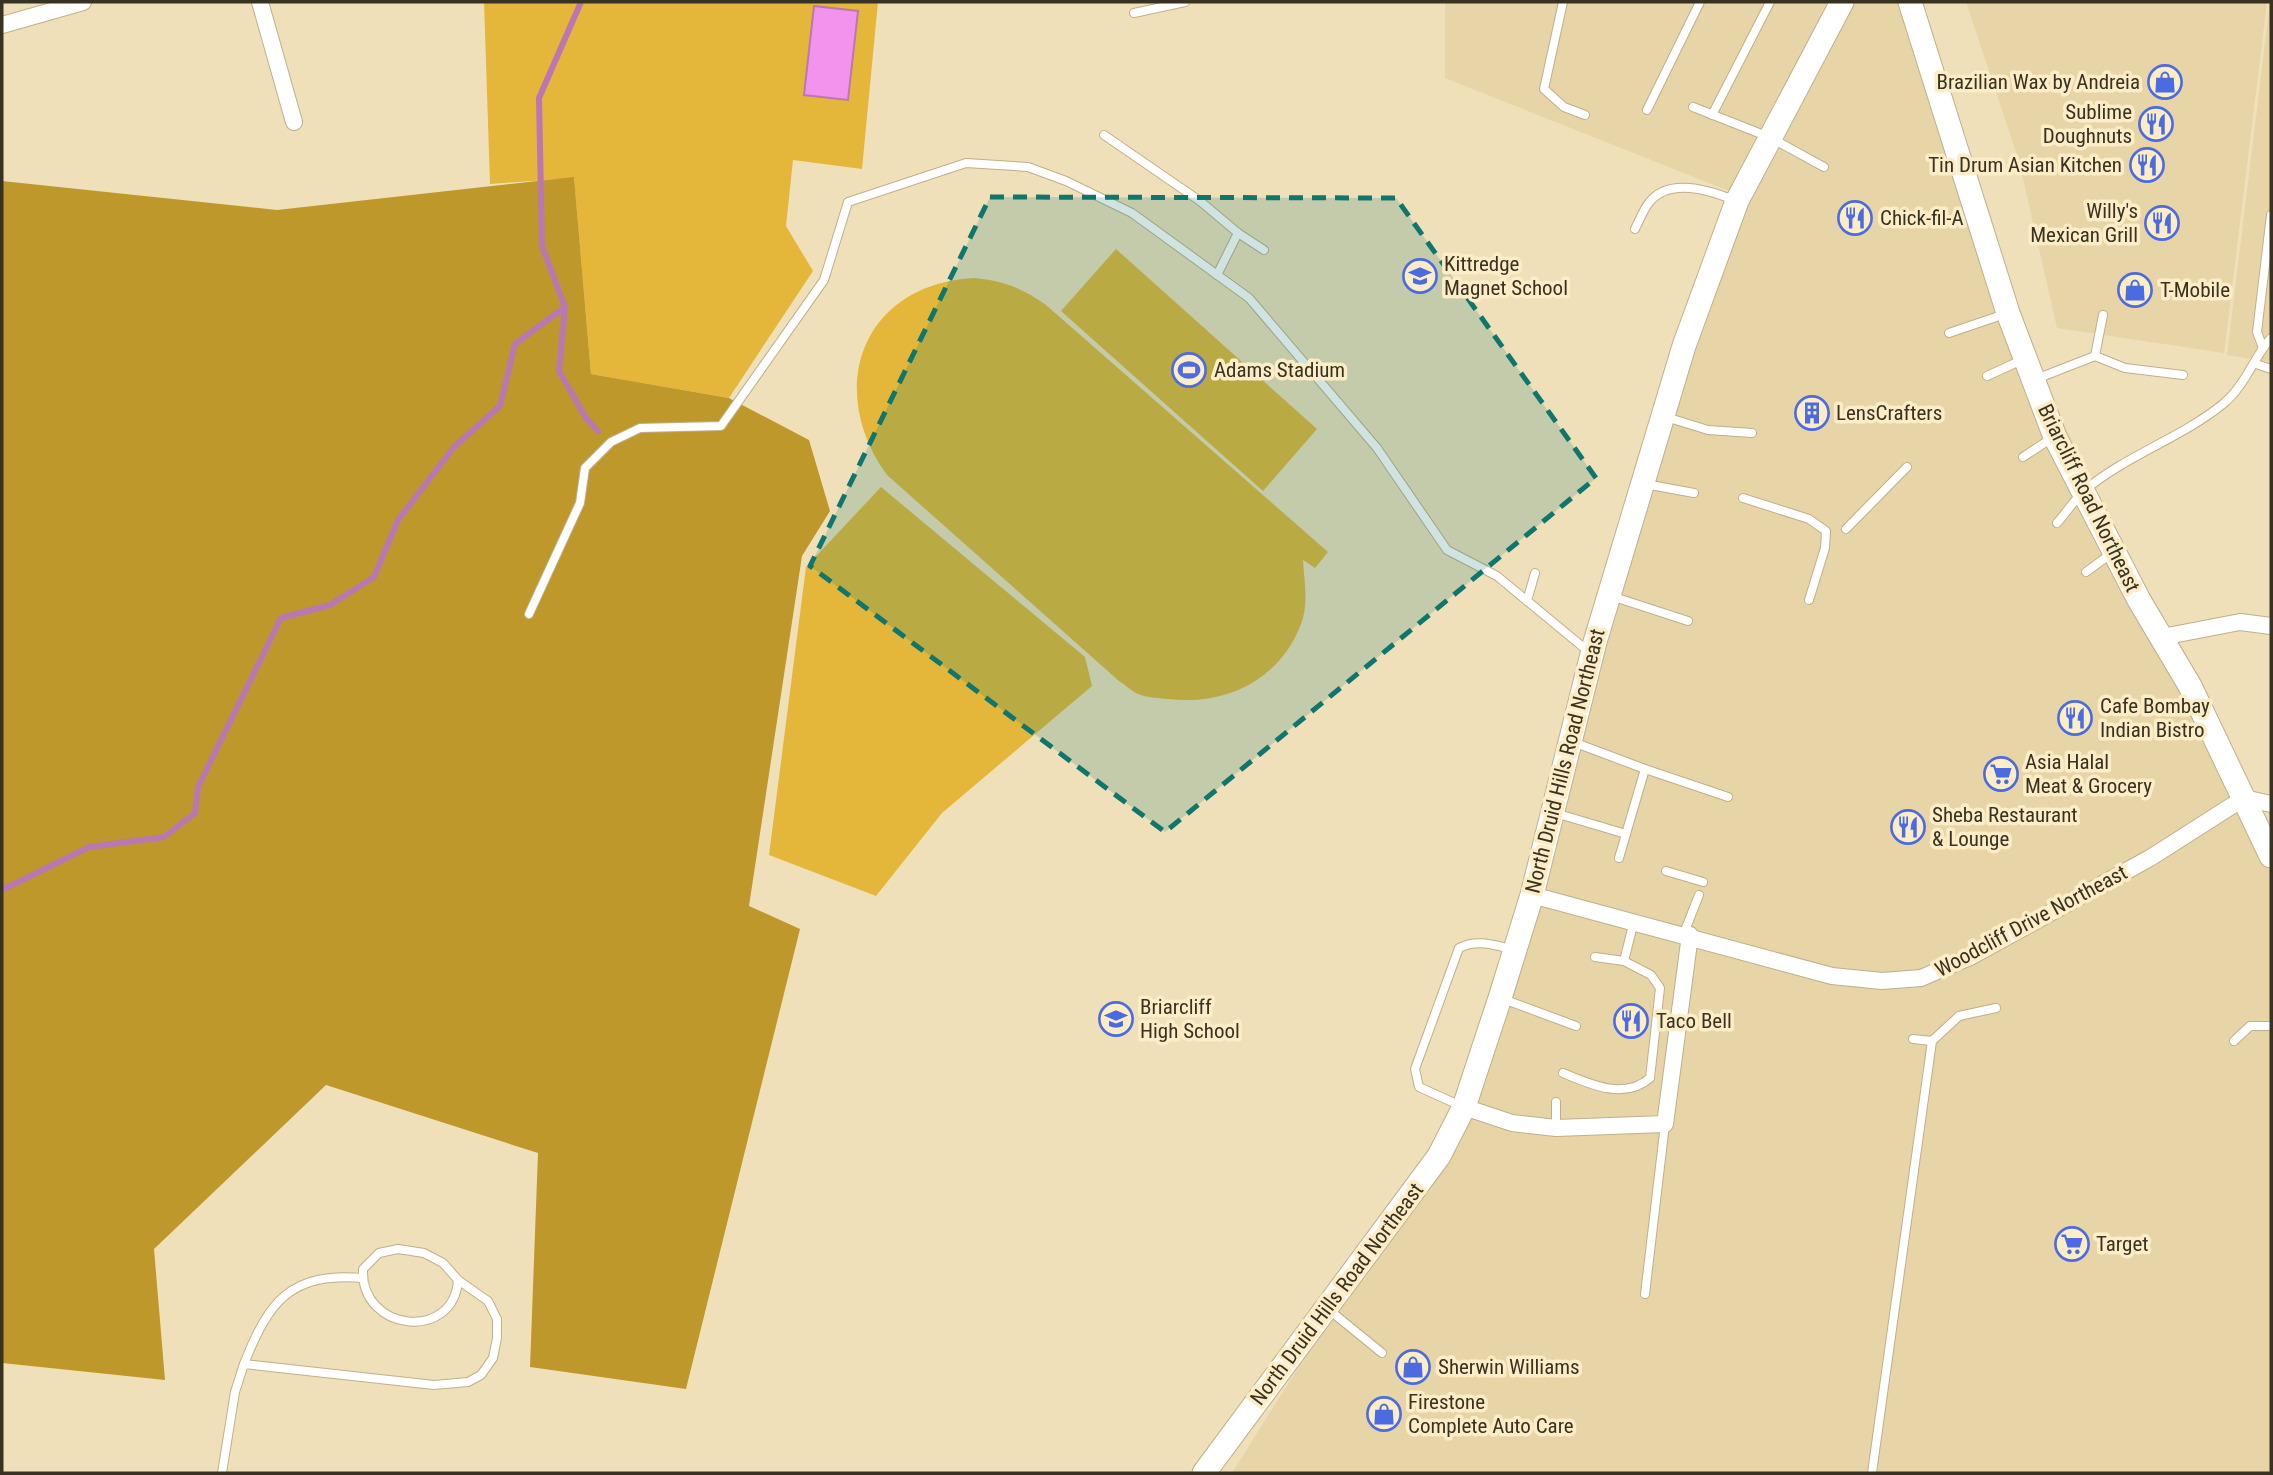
<svg xmlns="http://www.w3.org/2000/svg" width="2273" height="1475" font-family="'Roboto Condensed',sans-serif">
<style>
.built{fill:#e7d5a7}
.green{fill:#e4b73a}
.forest{fill:#be982b}
.water{fill:#f294ee;stroke:#ba77b1;stroke-width:2}
.lines{fill:none;stroke-linecap:round;stroke-linejoin:round}
.stream{stroke:#ba77b1;stroke-width:6}
.lane-casing{stroke:#bfb08b;stroke-width:10}
.street-casing{stroke:#bfb08b;stroke-width:18}
.secondary-casing{stroke:#bfb08b;stroke-width:25}
.lane{stroke:#fff;stroke-width:8}
.street{stroke:#fff;stroke-width:16}
.secondary{stroke:#fff;stroke-width:23}
.marked{fill:#0f766e;fill-opacity:0.2;stroke:#0f766e;stroke-width:5;stroke-dasharray:14 9;stroke-linejoin:round}
.labels{text-anchor:middle;stroke-width:7;stroke-linejoin:round;paint-order:stroke}
.poi-label{font-size:21px;fill:#383223;stroke:#fdedc6;text-anchor:start}
.street-label{font-size:21px;fill:#383223;stroke:#fdedc6}
</style>
<rect width="100%" height="100%" fill="#f0e0b9"/>
<g class="built">
<path d="M1445 2H1908L2015 325 2271 846V1473H1232L1446 1132 1498 993 1642 448 1729 191 1445 78Z"/>
<path d="M1966 2H2267L2224 353 2057 328 2019 161Z"/>
<path d="M2270 2H2271V362L2227 355Z"/>
</g>
<g class="green">
<path d="M484 2H878L862 169 793 160 786 226 813 271 729 398 591 374 574 178 490 184Z"/>
<path d="M1116 249 1317 429 1263 491 1061 311Z"/>
<path d="M974 278C1004 281 1022 288 1046 305L1328 552 1315 568 1303 560C1304 581 1309 603 1301 624 1280 680 1225 706 1168 699 1160 698 1149 698 1141 695 1133 693 1126 685 1119 681L887 475C824 388 863 284 974 278Z"/>
<path d="M881 487 1085 657 1092 686 942 813 876 896 769 855 806 567Z"/>
</g>
<path class="forest" d="M574 177 591 374 729 398 809 440 830 511 802 556 749 906 800 929 686 1389 530 1367 538 1153 326 1085 154 1249 165 1380 2 1363V181L277 210Z"/>
<path class="water" d="M814 6 858 11 848 100 804 95Z"/>
<g class="lines">
<g class="stream">
<path d="M565 307 559 371 586 418 598 431"/>
<path d="M2 890 89 847 164 837 195 813 198 787 281 618 330 605 374 577 398 520 454 447 500 406 515 344 565 307 542 246 539 98 581 2"/>
</g>
<g class="lane-casing">
<g id="lane">
<path d="M1563 2 1544 89 1564 107 1585 115"/>
<path d="M1134 13 1185 2"/>
<path d="M1693 107 1769 137 1824 167"/>
<path d="M1647 110 1700 2"/>
<path d="M1712 115 1770 2"/>
<path d="M1104 135 1200 201 1238 233"/>
<path d="M1635 229C1639 221 1643 211 1648 204 1668 176 1710 190 1736 201"/>
<path d="M1217 275 1238 233 1264 250"/>
<path d="M1949 333 2005 314"/>
<path d="M2263 348 2257 332 2271 215"/>
<path d="M2095 356 2125 368 2183 375"/>
<path d="M2256 364 2271 369"/>
<path d="M1987 376 2022 360"/>
<path d="M2036 379 2095 356 2103 315"/>
<path d="M1666 417 1708 430 1752 433"/>
<path d="M2023 457 2052 438"/>
<path d="M1645 484 1694 493"/>
<path d="M1743 498 1809 519 1826 531 1825 548 1809 600"/>
<path d="M2057 523C2066 513 2075 499 2085 490 2127 455 2181 438 2223 404 2246 385 2253 358 2271 338"/>
<path d="M1846 529 1907 467"/>
<path d="M2086 572 2112 553"/>
<path d="M1611 596 1688 621"/>
<path d="M1527 601 1535 573"/>
<path d="M529 614 580 503 585 468 611 442 640 428 721 426 824 280 848 202 966 163 1028 167 1066 181 1132 213 1249 298 1377 448 1447 550 1497 576 1589 652"/>
<path d="M1645 769 1728 797"/>
<path d="M1555 813 1626 834 1645 769 1573 742"/>
<path d="M1619 858 1626 834"/>
<path d="M1666 871 1703 882"/>
<path d="M1684 933 1699 895"/>
<path d="M1595 957 1624 961 1634 921"/>
<path d="M1503 999 1576 1026"/>
<path d="M1913 1039 1932 1041 1959 1016 1996 1008"/>
<path d="M2234 1041 2250 1026H2271"/>
<path d="M1563 1073C1591 1085 1625 1100 1650 1078L1660 988 1651 975 1624 961"/>
<path d="M1461 1106 1419 1087 1415 1069 1459 948C1477 939 1493 945 1512 949"/>
<path d="M1556 1128V1102"/>
<path d="M1645 1294 1665 1124"/>
<path d="M1328 1309 1382 1353"/>
<path d="M244 1364C269 1301 290 1272 363 1278"/>
<path d="M222 1473 235 1392 244 1364 434 1385 468 1382 481 1375 493 1358 497 1338V1319L488 1301 458 1280 443 1263 424 1253 398 1249 379 1253 363 1269C360 1332 454 1342 458 1280"/>
<path d="M1872 1473 1932 1041"/>
</g>
</g>
<g class="street-casing">
<g id="street">
<path d="M260 2 294 122"/>
<path d="M2 25 83 2"/>
<path d="M2162 637 2240 622 2271 626"/>
<path d="M1532 895 1832 976 1882 981 1921 978 1970 957 2150 858 2244 798 2271 804"/>
<path d="M1464 1107 1512 1123 1556 1128 1665 1124 1690 935"/>
</g>
</g>
<g class="secondary-casing">
<g id="secondary">
<path d="M1910 2 2008 313 2055 437 2139 600 2190 686 2271 856"/>
<path d="M1204 1473 1439 1156 1464 1107 1500 998 1532 895 1595 642 1684 346 1737 201 1842 2"/>
</g>
</g>
<use href="#lane" class="lane"/>
<use href="#street" class="street"/>
<use href="#secondary" class="secondary"/>
</g>
<path class="marked" d="M990 197 1396 198 1596 478 1165 832 810 566Z"/>
<defs>
<g id="shop-ring" transform="scale(1.75)"><circle r="9.5" fill="#fdedc6" stroke="#4b6ce0" stroke-width="1.5"/><path d="M-5-2.5h2.3a2.7 3.5 0 0 1 5.4 0H5L5.5 6h-11ZM-1.5-2.5h3a1.5 2.3 0 0 0-3 0Z" fill="#4b6ce0"/></g>
<g id="restaurant-ring" transform="scale(1.75)"><circle r="9.5" fill="#fdedc6" stroke="#4b6ce0" stroke-width="1.5"/><path d="M-5-6h1v4h1v-4h1v4h1v-4h1v5L-1.5 .5V6h-2V.5L-5-1ZM5-6V6H3V1.5H1.5Q1.5-4 5-6Z" fill="#4b6ce0"/></g>
<g id="school-ring" transform="scale(1.75)"><circle r="9.5" fill="#fdedc6" stroke="#4b6ce0" stroke-width="1.5"/><path d="M0-5L7-2L0 1L-7-2ZM-4 1L0 2.5L4 1V4Q0 6-4 4Z" fill="#4b6ce0"/></g>
<g id="stadium-ring" transform="scale(1.75)"><circle r="9.5" fill="#fdedc6" stroke="#4b6ce0" stroke-width="1.5"/><path d="M0-5a6.5 5 0 1 0 0 10a6.5 5 0 1 0 0-10ZM-3.5-1.8h7v3.6h-7Z" fill="#4b6ce0"/></g>
<g id="building-ring" transform="scale(1.75)"><circle r="9.5" fill="#fdedc6" stroke="#4b6ce0" stroke-width="1.5"/><path d="M-4-6H4V6H1V3H-1V6H-4ZM-2.5-4.3h1.7v1.8h-1.7ZM.8-4.3h1.7v1.8H.8ZM-2.5-1h1.7V.8h-1.7ZM.8-1h1.7V.8H.8Z" fill="#4b6ce0"/></g>
<g id="supermarket-ring" transform="scale(1.75)"><circle r="9.5" fill="#fdedc6" stroke="#4b6ce0" stroke-width="1.5"/><path d="M-6-5.5h2.5l.6 2H6L4.5 2H-2.5L-4.4-4H-6ZM-1.5 3.2a1.3 1.3 0 1 0 .1 0ZM3 3.2a1.3 1.3 0 1 0 .1 0Z" fill="#4b6ce0"/></g>
</defs>
<g fill-rule="evenodd">
<use href="#shop-ring" x="2165" y="82"/>
<use href="#restaurant-ring" x="2156" y="124"/>
<use href="#restaurant-ring" x="2147" y="165"/>
<use href="#restaurant-ring" x="1855" y="218"/>
<use href="#restaurant-ring" x="2162" y="223"/>
<use href="#school-ring" x="1420" y="276"/>
<use href="#shop-ring" x="2135" y="290"/>
<use href="#stadium-ring" x="1189" y="370"/>
<use href="#building-ring" x="1812" y="413"/>
<use href="#restaurant-ring" x="2075" y="718"/>
<use href="#supermarket-ring" x="2001" y="774"/>
<use href="#restaurant-ring" x="1908" y="827"/>
<use href="#school-ring" x="1116" y="1019"/>
<use href="#restaurant-ring" x="1631" y="1021"/>
<use href="#supermarket-ring" x="2072" y="1244"/>
<use href="#shop-ring" x="1413" y="1367"/>
<use href="#shop-ring" x="1384" y="1414"/>
</g>
<g class="labels">
<g class="poi-label">
<text x="2140" y="89" text-anchor="end">Brazilian Wax by Andreia</text>
<text x="2132" y="119" text-anchor="end">Sublime<tspan x="2132" dy="24">Doughnuts</tspan></text>
<text x="2122" y="172" text-anchor="end">Tin Drum Asian Kitchen</text>
<text x="2138" y="218" text-anchor="end">Willy's<tspan x="2138" dy="24">Mexican Grill</tspan></text>
<text x="1880" y="225">Chick-fil-A</text>
<text x="1444" y="271">Kittredge<tspan x="1444" dy="24">Magnet School</tspan></text>
<text x="2160" y="297">T-Mobile</text>
<text x="1214" y="377">Adams Stadium</text>
<text x="1836" y="420">LensCrafters</text>
<text x="2100" y="713">Cafe Bombay<tspan x="2100" dy="24">Indian Bistro</tspan></text>
<text x="2025" y="769">Asia Halal<tspan x="2025" dy="24">Meat &amp; Grocery</tspan></text>
<text x="1932" y="822">Sheba Restaurant<tspan x="1932" dy="24">&amp; Lounge</tspan></text>
<text x="1140" y="1014">Briarcliff<tspan x="1140" dy="24">High School</tspan></text>
<text x="1656" y="1028">Taco Bell</text>
<text x="2096" y="1251">Target</text>
<text x="1438" y="1374">Sherwin Williams</text>
<text x="1408" y="1409">Firestone<tspan x="1408" dy="24">Complete Auto Care</tspan></text>
</g>
<g class="street-label">
<text transform="translate(2089 498) rotate(64)" y="7">Briarcliff Road Northeast</text>
<text transform="translate(1565 761) rotate(-76)" y="7">North Druid Hills Road Northeast</text>
<text transform="translate(2031 921) rotate(-28)" y="7">Woodcliff Drive Northeast</text>
<text transform="translate(1337 1294) rotate(-53)" y="7">North Druid Hills Road Northeast</text>
</g>
</g>
<rect width="2273" height="1475" fill="none" stroke="#383223" stroke-width="7"/>
</svg>
